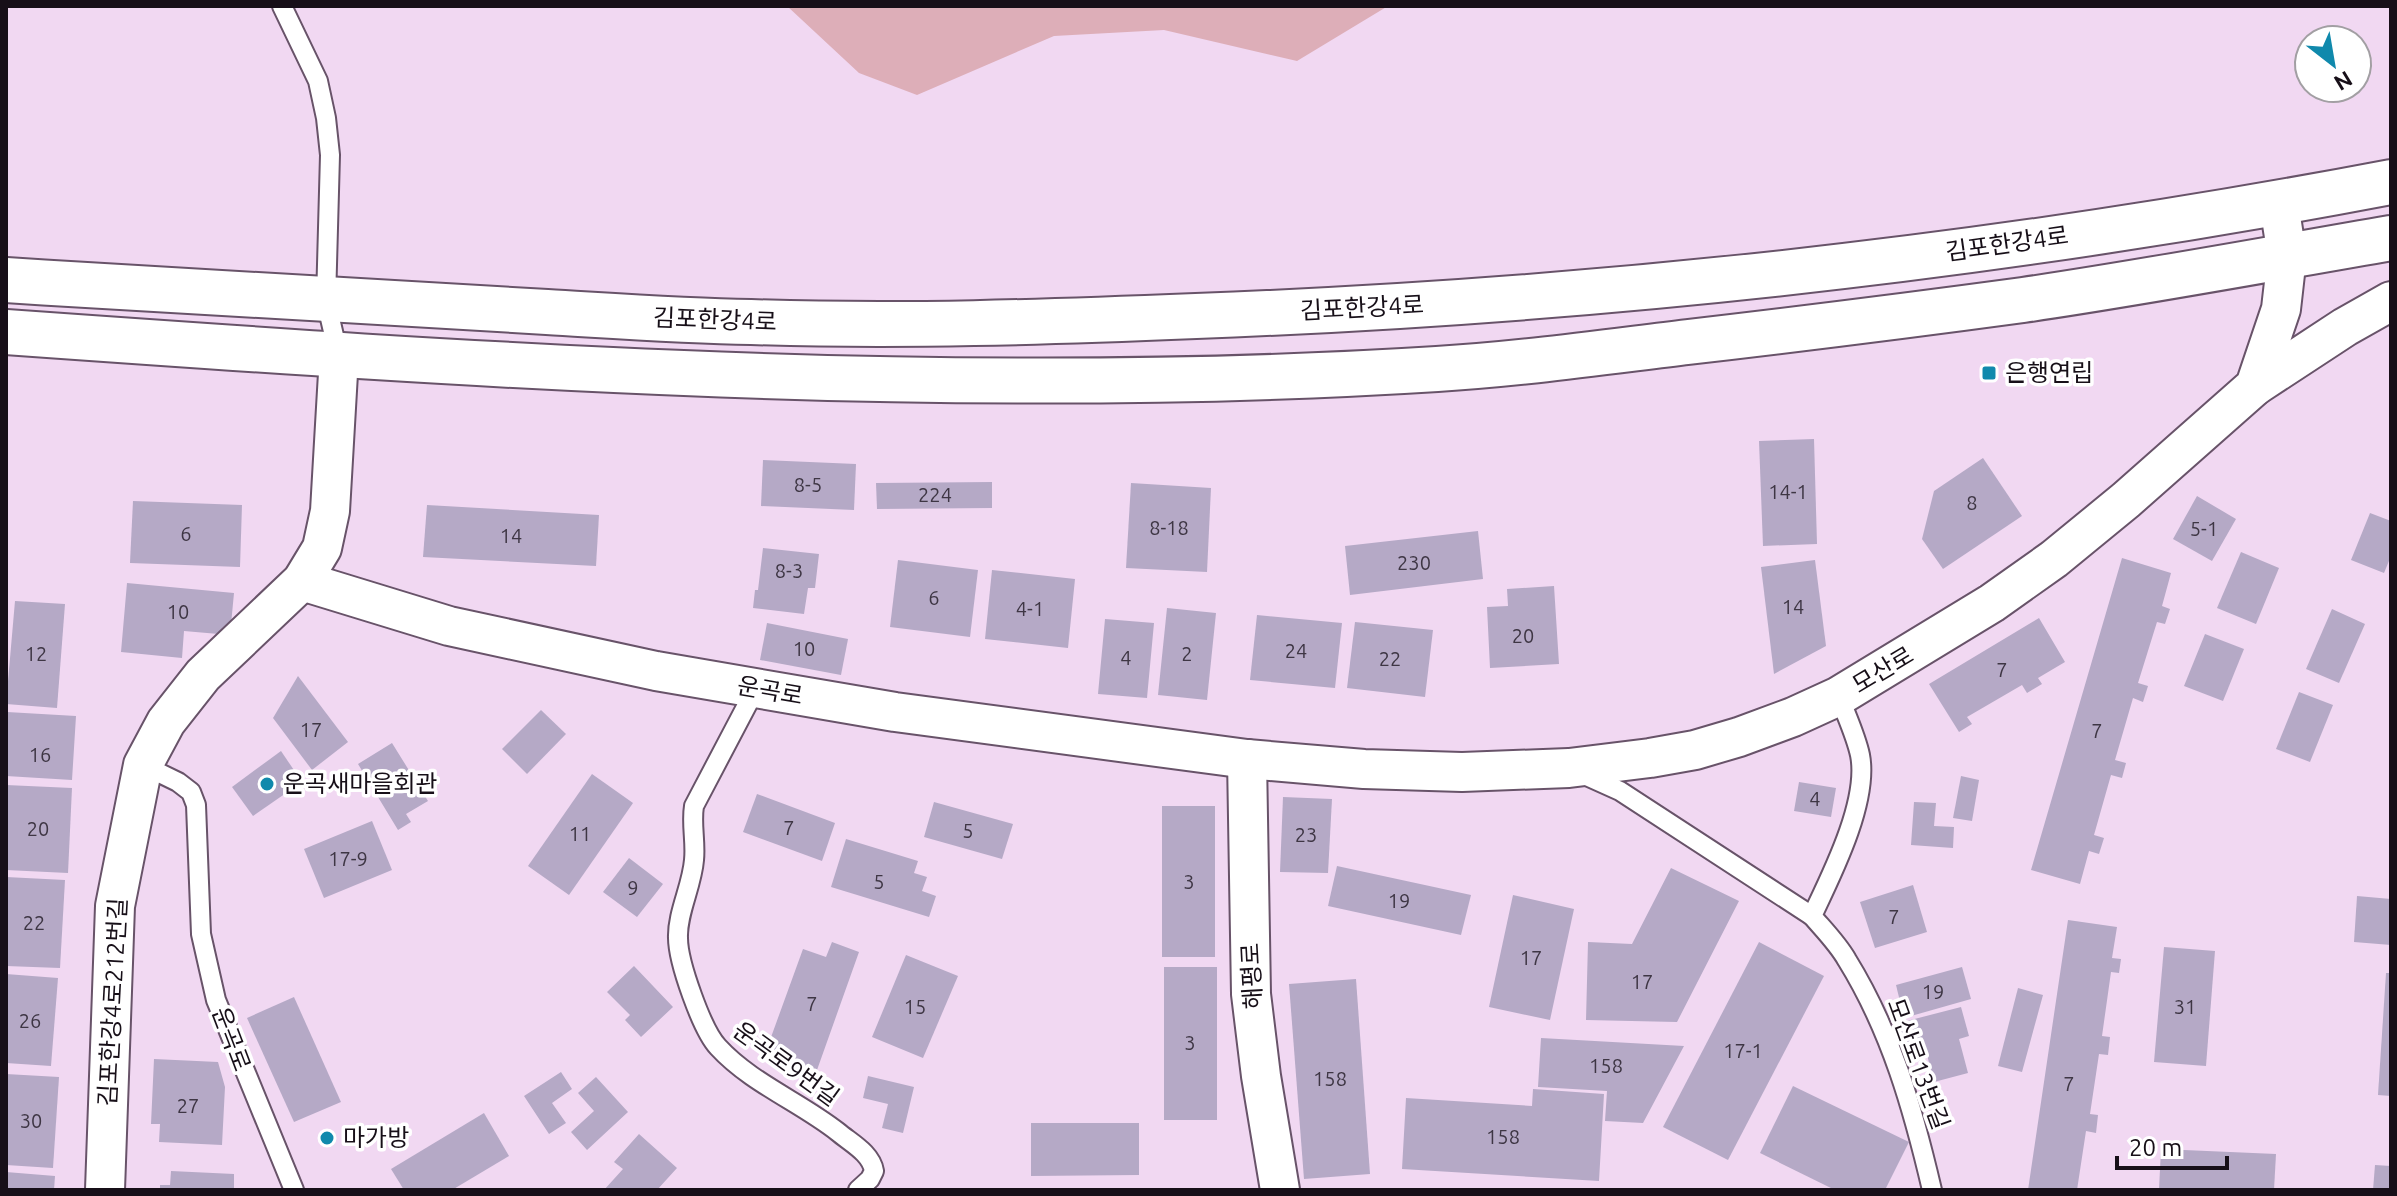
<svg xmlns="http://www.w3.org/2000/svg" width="2397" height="1196" font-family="Ubuntu,'Noto Sans KR',sans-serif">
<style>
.green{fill:#ddaeb8}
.building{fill:#b5a9c6}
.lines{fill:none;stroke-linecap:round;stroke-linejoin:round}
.lane-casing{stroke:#685369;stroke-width:22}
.street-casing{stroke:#685369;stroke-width:42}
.secondary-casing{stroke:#685369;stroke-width:48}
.lane{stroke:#fff;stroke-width:18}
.street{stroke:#fff;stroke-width:38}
.secondary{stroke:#fff;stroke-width:44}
.poi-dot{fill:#1089ac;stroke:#fff;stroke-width:3}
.labels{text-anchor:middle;stroke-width:7;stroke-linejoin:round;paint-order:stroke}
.number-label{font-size:20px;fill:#3e3644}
.street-label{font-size:24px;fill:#170f18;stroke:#fff}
.poi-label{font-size:24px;fill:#170f18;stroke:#fff;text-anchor:start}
</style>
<rect width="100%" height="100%" fill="#f1d8f2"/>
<path class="green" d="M787 6H1388L1297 61 1164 30 1054 36 917 95 859 73Z"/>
<g class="building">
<path d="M1814 439 1817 544 1763 546 1759 441Z"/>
<path d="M1983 458 2022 516 1943 569 1922 539 1934 491Z"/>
<path d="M763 460 856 464 854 510 761 506Z"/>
<path d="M992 482V508L877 509 876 483Z"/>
<path d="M1131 483 1211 488 1207 572 1126 568Z"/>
<path d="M2197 496 2236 519 2212 561 2173 539Z"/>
<path d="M133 501 242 505 240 567 130 563Z"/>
<path d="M427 505 599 515 596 566 423 557Z"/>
<path d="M2370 513 2391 521V556L2384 573 2351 560Z"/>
<path d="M1478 531 1483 579 1350 595 1345 546Z"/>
<path d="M763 548 819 554 815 588H808L804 614 753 608 755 590H758Z"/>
<path d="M2241 552 2279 568 2256 624 2217 608Z"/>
<path d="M2122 558 2171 573 2162 606 2170 609 2165 624 2157 622 2138 683 2148 686 2143 702 2133 698 2115 760 2126 763 2122 778 2111 775 2094 835 2104 838 2099 854 2089 851 2080 884 2031 870Z"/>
<path d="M898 560 978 570 970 637 890 627Z"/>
<path d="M1815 560 1826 646 1774 674 1761 567Z"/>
<path d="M992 570 1075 579 1068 648 985 639Z"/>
<path d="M127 583 234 593 230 635 184 631 182 658 121 652Z"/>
<path d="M1554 586 1559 664 1490 668 1487 607 1508 606 1507 589Z"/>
<path d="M15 601 65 604 57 708 6 704Z"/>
<path d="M1167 608 1216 613 1207 700 1158 695Z"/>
<path d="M2332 609 2365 624 2339 683 2306 669Z"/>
<path d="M1257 615 1342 623 1335 688 1250 680Z"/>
<path d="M2039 618 2065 662 2038 678 2042 684 2027 693 2022 685 1967 717 1972 724 1959 732 1929 684Z"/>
<path d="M1105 619 1154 623 1147 698 1098 694Z"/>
<path d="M1355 622 1433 630 1425 697 1347 688Z"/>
<path d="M767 623 848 639 841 675 760 660Z"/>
<path d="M2205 634 2244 649 2223 701 2184 686Z"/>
<path d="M298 676 348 742 312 770 273 718Z"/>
<path d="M2299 692 2333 705 2310 762 2276 749Z"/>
<path d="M541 710 566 734 527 774 502 749Z"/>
<path d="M7 712 76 716 72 780 6 776Z"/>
<path d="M392 743 428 801 406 814 411 822 398 830 358 764Z"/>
<path d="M281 751 302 782 253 816 232 787Z"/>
<path d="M592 774 633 803 569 895 528 866Z"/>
<path d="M1961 776 1979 780 1972 821 1953 818Z"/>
<path d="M1799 782 1836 788 1831 817 1794 811Z"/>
<path d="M6 785 72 788 68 873 6 870Z"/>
<path d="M757 794 835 823 822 861 743 832Z"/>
<path d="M1283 797 1332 799 1328 873 1280 872Z"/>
<path d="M934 802 1013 824 1002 859 924 837Z"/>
<path d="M1914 802 1936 803 1934 826 1954 827 1953 848 1911 845Z"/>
<rect x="1162" y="806" width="53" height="151"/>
<path d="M372 821 392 870 324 898 304 849Z"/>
<path d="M846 839 918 861 914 873 927 877 922 891 936 896 929 917 831 887Z"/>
<path d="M629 858 663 884 637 917 603 892Z"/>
<path d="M1337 866 1471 895 1461 935 1328 906Z"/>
<path d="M1671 868 1739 901 1677 1022 1586 1020 1588 942 1632 944Z"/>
<path d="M6 877 65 880 60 968 6 966Z"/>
<path d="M1913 885 1927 932 1875 948 1860 902Z"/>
<path d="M1513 895 1574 909 1550 1020 1489 1007Z"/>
<path d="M2357 896 2391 899V945L2354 942Z"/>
<path d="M2068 920 2117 927 2112 958 2121 959 2119 973 2111 972 2102 1036 2110 1037 2108 1055 2099 1054 2090 1114 2098 1115 2096 1133 2086 1131 2077 1190H2028Z"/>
<path d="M832 942 859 952 817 1070 766 1051 803 949 826 957Z"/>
<path d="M1759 942 1824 976 1728 1160 1663 1127Z"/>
<path d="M2164 947 2215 951 2206 1066 2154 1062Z"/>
<path d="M906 955 958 976 923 1058 872 1037Z"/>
<path d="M634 966 673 1007 641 1037 625 1020 630 1015 607 992Z"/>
<rect x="1164" y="967" width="53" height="153"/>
<path d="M1962 967 1971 999 1904 1018 1896 985Z"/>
<path d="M2386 973H2391V1096L2378 1095Z"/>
<path d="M6 974 58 978 51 1066 6 1063Z"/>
<path d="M1356 979 1370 1174 1304 1179 1289 984Z"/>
<path d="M2018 988 2043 995 2022 1072 1998 1066Z"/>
<path d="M294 997 341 1102 294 1122 247 1018Z"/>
<path d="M1961 1007 1969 1036 1959 1039 1968 1073 1934 1082 1925 1047 1907 1052 1899 1023Z"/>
<path d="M1541 1038 1684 1046 1643 1123 1605 1121 1607 1091 1538 1087Z"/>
<path d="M154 1059 218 1062 225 1087 222 1145 159 1142 160 1124H151Z"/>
<path d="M561 1072 572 1089 552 1103 566 1123 549 1134 524 1096Z"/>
<path d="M6 1074 59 1077 53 1168 6 1165Z"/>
<path d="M868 1076 914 1087 903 1133 882 1128 888 1104 863 1098Z"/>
<path d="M596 1077 628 1112 587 1150 571 1132 594 1111 578 1093Z"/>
<path d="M1793 1086 1909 1142 1885 1190H1835L1760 1153Z"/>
<path d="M1533 1089 1604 1094 1599 1181 1402 1169 1406 1098 1532 1106Z"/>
<path d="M484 1113 509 1156 452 1190H404L391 1169Z"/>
<path d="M1031 1123H1139V1175L1031 1176Z"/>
<path d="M639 1134 677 1168 657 1190H604L623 1169 614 1162Z"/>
<path d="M2161 1149 2276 1154 2274 1190H2159Z"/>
<path d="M2375 1165 2391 1166V1190H2373Z"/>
<path d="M171 1171 234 1174V1190H160V1185H170Z"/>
<path d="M6 1172 55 1176 54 1190H6Z"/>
</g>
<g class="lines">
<g class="lane-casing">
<g id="lane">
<path d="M282 6 318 81 326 118 330 155 326 301 338 353"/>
<path d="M756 688 694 806C691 824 696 842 694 860 692 886 677 913 678 938 678 962 702 1030 718 1047 751 1083 800 1102 838 1132 851 1143 871 1153 874 1171L870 1179 858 1190"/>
<path d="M1839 696C1846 715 1856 736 1860 755 1869 801 1832 874 1812 916 1824 930 1838 944 1847 960 1891 1031 1913 1109 1932 1190"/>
<path d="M143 765 178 782 191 792 196 805 201 934 216 1000 294 1190"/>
<path d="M1580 773 1620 791 1812 916"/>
</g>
</g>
<g class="street-casing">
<g id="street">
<path d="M2255 386 2345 327 2391 301"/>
<path d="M302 581 449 626 656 671 895 712 1247 759 1364 769 1462 772 1569 768 1650 758 1695 750 1739 737 1793 717 1839 696 1992 603 2054 559 2126 500 2255 386 2281 309 2287 256 2279 204"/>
<path d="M1247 759 1251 994 1261 1076 1280 1190"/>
<path d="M105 1190 115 906 143 765 166 722 203 675 302 581 322 548 330 511 339 356"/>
</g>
</g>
<g class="secondary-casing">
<g id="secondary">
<path d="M6 280C186 292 366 303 547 312 615 316 683 321 751 322 899 327 1048 322 1196 316 1597 301 1997 257 2391 182"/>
<path d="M6 332C482 366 960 399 1437 369 1521 364 1605 352 1688 342 1800 329 1912 315 2023 300 2146 282 2269 259 2391 238"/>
</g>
</g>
<use href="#lane" class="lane"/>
<use href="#street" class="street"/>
<use href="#secondary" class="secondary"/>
</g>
<g class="poi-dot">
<rect x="1981" y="365" width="16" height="16" rx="4"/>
<circle cx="267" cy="784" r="8"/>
<circle cx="327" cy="1138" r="8"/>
</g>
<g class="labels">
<g class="number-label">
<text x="808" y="492">8-5</text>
<text x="1788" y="499">14-1</text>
<text x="935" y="502">224</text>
<text x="1972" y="510">8</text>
<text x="1169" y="535">8-18</text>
<text x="2204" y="536">5-1</text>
<text x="186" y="541">6</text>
<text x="511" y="543">14</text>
<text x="1414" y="570">230</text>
<text x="789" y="578">8-3</text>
<text x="934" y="605">6</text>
<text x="1793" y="614">14</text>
<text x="1030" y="616">4-1</text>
<text x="178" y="619">10</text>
<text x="1523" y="643">20</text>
<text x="804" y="656">10</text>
<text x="1296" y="658">24</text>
<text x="36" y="661">12</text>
<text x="1187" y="661">2</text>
<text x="1126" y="665">4</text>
<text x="1390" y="666">22</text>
<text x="2002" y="677">7</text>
<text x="311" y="737">17</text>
<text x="2097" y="738">7</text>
<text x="40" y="762">16</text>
<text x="1815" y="806">4</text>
<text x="789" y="835">7</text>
<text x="38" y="836">20</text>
<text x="968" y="838">5</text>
<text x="580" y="841">11</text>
<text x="1306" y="842">23</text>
<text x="348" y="866">17-9</text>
<text x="879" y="889">5</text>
<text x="1189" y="889">3</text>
<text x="633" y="895">9</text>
<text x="1399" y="908">19</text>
<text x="1894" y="924">7</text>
<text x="34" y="930">22</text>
<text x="1531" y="965">17</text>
<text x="1642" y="989">17</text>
<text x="1933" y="999">19</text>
<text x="812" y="1011">7</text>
<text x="915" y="1014">15</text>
<text x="2185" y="1014">31</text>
<text x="30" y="1028">26</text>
<text x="1190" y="1050">3</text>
<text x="1743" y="1058">17-1</text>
<text x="1606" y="1073">158</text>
<text x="1330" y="1086">158</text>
<text x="2069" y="1091">7</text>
<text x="188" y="1113">27</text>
<text x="31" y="1128">30</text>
<text x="1503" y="1144">158</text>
</g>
<g class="street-label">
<text transform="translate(2007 244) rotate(-8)" y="8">김포한강4로</text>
<text transform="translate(1362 308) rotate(-3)" y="8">김포한강4로</text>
<text transform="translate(715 320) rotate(2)" y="8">김포한강4로</text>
<text transform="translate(1883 670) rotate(-31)" y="8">모산로</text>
<text transform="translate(770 691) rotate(10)" y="8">운곡로</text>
<text transform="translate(1252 976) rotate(-93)" y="8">해평로</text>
<text transform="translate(113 1002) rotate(-87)" y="8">김포한강4로212번길</text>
<text transform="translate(231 1039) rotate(69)" y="8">운곡로</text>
<text transform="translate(786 1064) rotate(36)" y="8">운곡로9번길</text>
<text transform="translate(1918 1064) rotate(70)" y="8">모산로13번길</text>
</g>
<g class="poi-label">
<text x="2005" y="381">은행연립</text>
<text x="283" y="792">운곡새마을회관</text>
<text x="343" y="1146">마가방</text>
</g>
</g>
<rect width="2397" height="1196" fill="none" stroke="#170f18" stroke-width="16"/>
<g transform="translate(2333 64) rotate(149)"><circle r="38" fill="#ffffff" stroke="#a29fa3" stroke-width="2"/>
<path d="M0-6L14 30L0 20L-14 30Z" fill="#1089ac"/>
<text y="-12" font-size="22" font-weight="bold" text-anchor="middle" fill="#170f18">N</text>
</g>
<path d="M2117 1156v12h110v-12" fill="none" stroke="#170f18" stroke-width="4"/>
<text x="2129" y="1156" font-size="24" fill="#170f18" stroke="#ffffff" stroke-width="6" paint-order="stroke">20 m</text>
</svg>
